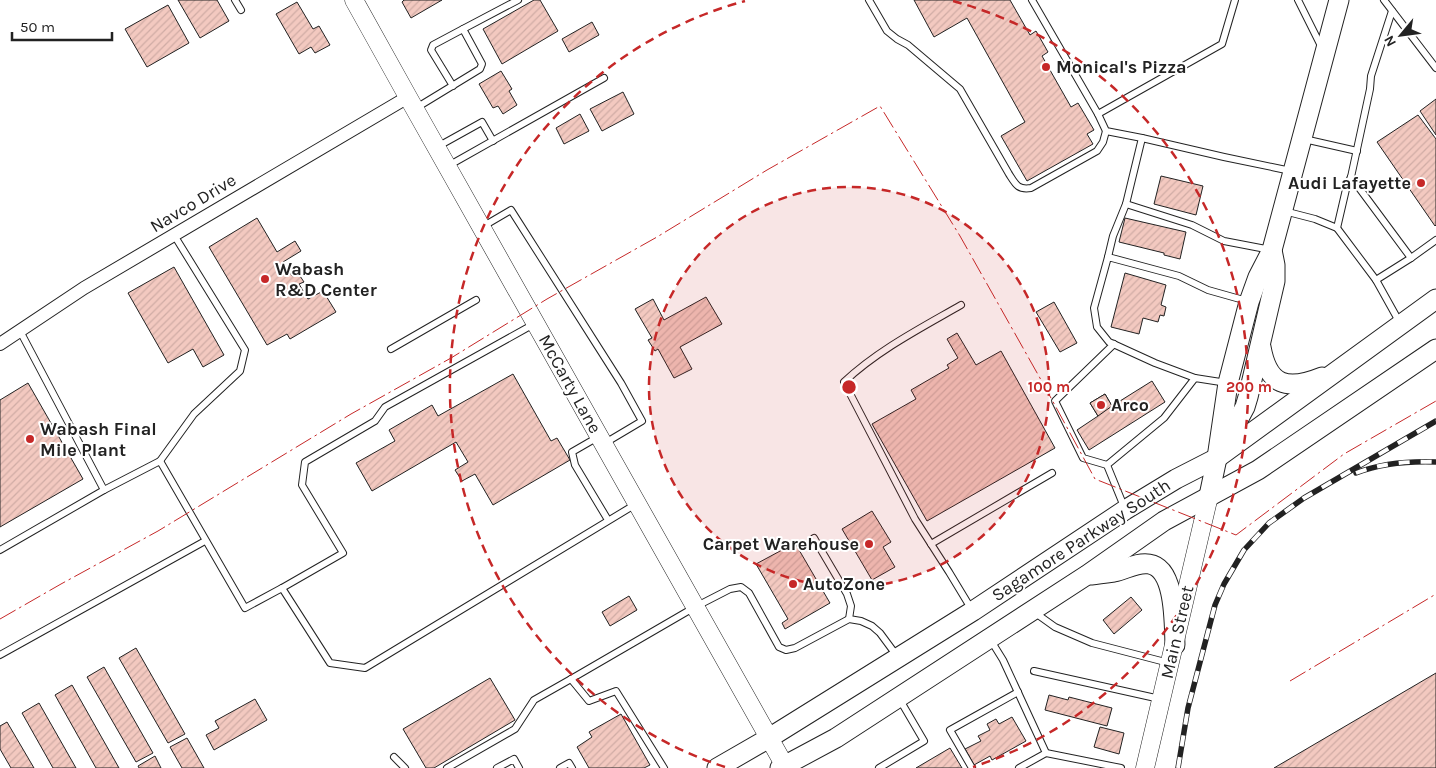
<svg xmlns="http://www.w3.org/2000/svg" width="1436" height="768" font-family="Karla,sans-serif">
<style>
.building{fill:url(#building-hatch);stroke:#222}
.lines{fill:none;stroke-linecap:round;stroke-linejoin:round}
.service-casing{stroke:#222;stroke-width:8}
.minor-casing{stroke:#222;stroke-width:14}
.secondary-casing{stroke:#222;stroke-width:19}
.primary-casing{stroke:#222;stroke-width:21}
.service{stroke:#fff;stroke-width:6}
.minor{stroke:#fff;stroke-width:12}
.secondary{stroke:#fff;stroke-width:18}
.primary{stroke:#fff;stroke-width:19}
.rail-casing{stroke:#222;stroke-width:5.5}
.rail{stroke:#fff;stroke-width:4;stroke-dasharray:11;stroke-linecap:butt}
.power{stroke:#c62828;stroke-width:1;stroke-dasharray:18 4 2.5 4;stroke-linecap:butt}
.ring{fill:none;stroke:#c62828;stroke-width:2.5;stroke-dasharray:9 6}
.poi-dot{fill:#c62828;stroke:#fff;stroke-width:2}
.labels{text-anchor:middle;stroke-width:4;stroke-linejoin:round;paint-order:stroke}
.poi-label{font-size:18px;font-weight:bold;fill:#222;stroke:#fff;text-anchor:start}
.street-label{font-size:18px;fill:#222;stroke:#fff}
.centre{fill:#c62828;stroke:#fff;stroke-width:2.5}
.ring-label{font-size:15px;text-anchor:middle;font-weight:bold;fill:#c62828;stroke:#fff;stroke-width:4;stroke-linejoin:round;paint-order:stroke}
</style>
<defs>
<pattern id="building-hatch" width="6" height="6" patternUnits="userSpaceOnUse" patternTransform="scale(1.25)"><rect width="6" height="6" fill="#f3c9c0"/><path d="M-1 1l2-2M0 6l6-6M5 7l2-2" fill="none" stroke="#d0aca5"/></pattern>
</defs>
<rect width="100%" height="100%" fill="#fff"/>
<g class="building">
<path d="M178 0H217L229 21 200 38Z"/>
<path d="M404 0H442L411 18 402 2Z"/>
<path d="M534 0H540L558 31 502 64 483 29Z"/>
<path d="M914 0H1010L1030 35 1036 31 1048 52 1042 56 1071 107 1078 103 1094 130 1087 134 1093 144 1027 181 1001 136 1025 122 967 18 934 37Z"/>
<path d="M297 2 313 29 319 26 330 45 315 53 311 47 299 54 276 14Z"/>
<path d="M168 5 189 43 147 67 125 29Z"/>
<path d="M592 22 599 35 569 52 562 39Z"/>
<path d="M501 71 512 89 509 91 517 105 503 114 498 106 493 108 479 84Z"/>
<path d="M623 92 634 114 602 131 590 109Z"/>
<path d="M1436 99V135L1420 111Z"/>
<path d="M580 114 589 131 564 144 556 128Z"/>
<path d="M1418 115 1436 139V225L1435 226 1377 142Z"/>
<path d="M1161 176 1203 186 1196 215 1154 204Z"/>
<path d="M257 218 277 252 295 241 301 251 283 262 292 276 298 273 304 282 299 284 308 299 323 291 336 312 290 339 287 334 267 345 209 247Z"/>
<path d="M1125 218 1186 232 1180 259 1164 255V253L1119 242Z"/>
<path d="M174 267 224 355 203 367 193 349 168 363 128 293Z"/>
<path d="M1125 273 1166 285 1161 305 1166 307 1164 316 1160 315 1158 322 1143 318 1139 334 1111 327Z"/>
<path d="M706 297 722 324 680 347 692 369 674 378 658 349 655 351 648 340 652 338 635 309 653 299 664 320Z"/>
<path d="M1054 302 1077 343 1060 352 1036 312Z"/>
<path d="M957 333 976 365 1001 351 1055 448 927 521 872 424 916 399 911 390 949 368 947 365 958 358 947 339Z"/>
<path d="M513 374 551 441 557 438 570 460 493 505 475 474 462 481 455 470 468 462 456 442 372 491 356 463 395 441 389 430 432 405 438 416Z"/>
<path d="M1152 381 1165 402 1089 450 1077 430 1098 416 1090 403 1105 394 1112 406Z"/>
<path d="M28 383 83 479 0 527V400Z"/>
<path d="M1105 394 1112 406 1098 416 1090 403Z"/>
<path d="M872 511 891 542 883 547 895 567 872 580 842 529Z"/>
<path d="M795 543 830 603 785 629 782 623 788 619 756 564Z"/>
<path d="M629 596 637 610 610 626 602 612Z"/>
<path d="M1131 597 1142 610 1114 634 1103 620Z"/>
<path d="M136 648 185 734 168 743 119 658Z"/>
<path d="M104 667 153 753 136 762 87 677Z"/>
<path d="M1436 673V768H1274Z"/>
<path d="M490 678 515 720 434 768H426L403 729Z"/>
<path d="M72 685 119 768H96L55 695Z"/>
<path d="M1049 695 1068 700 1069 697 1112 708 1107 726 1045 710Z"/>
<path d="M255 699 267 720 214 750 206 735 219 728 215 721Z"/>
<path d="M39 703 76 768H53L22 713Z"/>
<path d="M621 714 650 765 644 768H589L577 747 592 737 589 732Z"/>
<path d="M1012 717 1026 741 992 760 990 756 974 765 965 749 981 741 978 736 990 730 987 724 996 719 999 724Z"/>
<path d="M7 722 34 768H11L0 749V726Z"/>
<path d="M1100 727 1124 733 1119 754 1094 747Z"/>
<path d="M187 738 204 768H182L170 747Z"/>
<path d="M950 748 962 768H916Z"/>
<path d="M155 756 161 768H139L138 766Z"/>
</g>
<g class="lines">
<g class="service-casing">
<g id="service">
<path d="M235 0 241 10"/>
<path d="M869 0 887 31 897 39 908 45 960 89 1009 174C1016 185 1018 190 1031 188L1097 151 1103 142 1106 131"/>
<path d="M1032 0 1098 114"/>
<path d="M1298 0 1322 48"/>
<path d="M1384 0 1436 68"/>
<path d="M463 29 518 0"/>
<path d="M416 108 480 69 482 64 463 29 433 45 431 50 453 86"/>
<path d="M1142 138 1106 131 1098 114 1222 44 1235 0"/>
<path d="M1304 139 1357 151"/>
<path d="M437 147 482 122 493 141"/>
<path d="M448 166 604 78"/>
<path d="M1351 177 1411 258"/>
<path d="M1126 204 1142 138 1224 157 1291 171"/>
<path d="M1284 211 1315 219 1337 228 1376 280 1400 323"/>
<path d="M482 227 511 210 621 383 642 421 605 443"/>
<path d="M1337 228 1347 185 1351 177 1370 89 1371 76 1392 11"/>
<path d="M1108 257 1113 236 1126 204 1192 225 1224 241 1271 250"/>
<path d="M1376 280 1411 258 1436 240"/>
<path d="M961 305C921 328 878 350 844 382L915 519 949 572 972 610"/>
<path d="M20 331 104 490 160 461 245 608 282 588 330 663 365 668 636 504"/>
<path d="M391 349 476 300"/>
<path d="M1195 378 1155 363 1109 342 1097 327 1094 308 1108 257 1179 276 1208 290 1247 301"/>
<path d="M598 437 572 452 575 465 608 520"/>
<path d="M160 461 194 414 240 371 245 350 174 235"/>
<path d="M1107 465 1083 458 1055 401 1114 344"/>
<path d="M1125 509 1107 465 1164 418 1195 378 1227 383"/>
<path d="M814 538 847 594 851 606 849 619"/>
<path d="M931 544 1052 473"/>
<path d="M0 550 104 490"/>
<path d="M282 588 343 553 302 485 305 462 375 421 385 407 534 324"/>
<path d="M1034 612 1055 627 1092 643 1169 663"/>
<path d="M990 639 1003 660 1046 753 1019 768"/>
<path d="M0 655 205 541"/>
<path d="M1034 671 1160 699"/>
<path d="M571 679 589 701 616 691 664 768"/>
<path d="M1046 753 1121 768"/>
<path d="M394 757 405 768"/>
<path d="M447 768 515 729 534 700 571 679 695 607 730 589 741 587 749 593 779 647 786 650 795 648 849 619 861 621 872 626 880 633 897 656"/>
<path d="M497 768 514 759 519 768"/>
<path d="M560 768 569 763 572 768"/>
<path d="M879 768 924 741 900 700"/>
<path d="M972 768 950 730 1018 692"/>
</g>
</g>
<g class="minor-casing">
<path id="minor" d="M0 344 84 288 408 97"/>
</g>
<g class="secondary-casing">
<g id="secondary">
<path d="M354 0 408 97 786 768"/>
<path d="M1145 768 1209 496"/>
</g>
</g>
<g class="primary-casing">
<g id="primary">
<path d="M1261 347C1268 386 1287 391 1322 377"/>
<path d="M1224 446 1245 407 1248 397 1275 281V265L1272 250"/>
<path d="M1209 496 1217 458 1228 383 1249 302 1258 277 1272 250 1339 0"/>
<path d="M1091 575C1098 574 1106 573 1114 572 1125 570 1137 562 1149 564 1176 568 1174 624 1175 645"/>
<path d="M717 768 769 738 973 611 1125 510 1176 479 1217 458 1436 299"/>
<path d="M780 768 836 738 1087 575 1164 521 1258 470 1436 349"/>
</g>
</g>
<use href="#service" class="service"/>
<use href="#minor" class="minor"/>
<use href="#secondary" class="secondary"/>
<use href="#primary" class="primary"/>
<g class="rail-casing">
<g id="rail">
<path d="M1356 473C1382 463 1408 461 1436 462"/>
<path d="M1178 768 1188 708 1215 605 1224 584 1244 550 1269 523 1304 498 1436 421"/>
</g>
</g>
<use href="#rail" class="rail"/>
<g class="power">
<path d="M0 619 61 584 158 531 351 414 451 358 547 299 657 237 767 170 880 106 960 236 1045 387 1095 479 1236 535 1344 454 1436 401"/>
<path d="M1290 681 1436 594"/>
</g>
</g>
<circle cx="849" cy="387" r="200" fill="#c62828" fill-opacity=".12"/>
<g class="ring">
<circle cx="849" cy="387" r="200"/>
<path d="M725 767A400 400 0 0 1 745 1M953 1A400 400 0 0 1 973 767"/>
</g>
<g class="poi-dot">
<circle cx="1046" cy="67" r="5"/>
<circle cx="1421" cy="183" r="5"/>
<circle cx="265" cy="279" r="5"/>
<circle cx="1101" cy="405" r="5"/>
<circle cx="30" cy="439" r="5"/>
<circle cx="869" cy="544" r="5"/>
<circle cx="793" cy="584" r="5"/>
</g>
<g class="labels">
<g class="poi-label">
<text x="1056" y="73">Monical's Pizza</text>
<text x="1411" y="189" text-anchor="end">Audi Lafayette</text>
<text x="275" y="275">Wabash<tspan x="275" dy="21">R&amp;D Center</tspan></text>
<text x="1111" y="411">Arco</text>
<text x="40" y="435">Wabash Final<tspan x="40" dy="21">Mile Plant</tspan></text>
<text x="859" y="550" text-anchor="end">Carpet Warehouse</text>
<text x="803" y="590">AutoZone</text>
</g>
<g class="street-label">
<text transform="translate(193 203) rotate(-31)" y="6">Navco Drive</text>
<text transform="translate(570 384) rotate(61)" y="6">McCarty Lane</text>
<text transform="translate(1081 540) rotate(-33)" y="6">Sagamore Parkway South</text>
<text transform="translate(1177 632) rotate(-77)" y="6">Main Street</text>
</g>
</g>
<circle cx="849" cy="387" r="8" class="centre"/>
<g class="ring-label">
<text x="1049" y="392">100 m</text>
<text x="1249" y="392">200 m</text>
</g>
<g transform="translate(1401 35) rotate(241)" stroke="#ffffff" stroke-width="4" paint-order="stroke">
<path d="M0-4L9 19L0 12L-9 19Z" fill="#222222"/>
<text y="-8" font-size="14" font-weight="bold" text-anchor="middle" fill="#222222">N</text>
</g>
<path d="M12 32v8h100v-8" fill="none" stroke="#222222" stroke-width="2.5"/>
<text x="20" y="32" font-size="15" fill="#222222" stroke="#ffffff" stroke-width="4" paint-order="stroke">50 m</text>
</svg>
